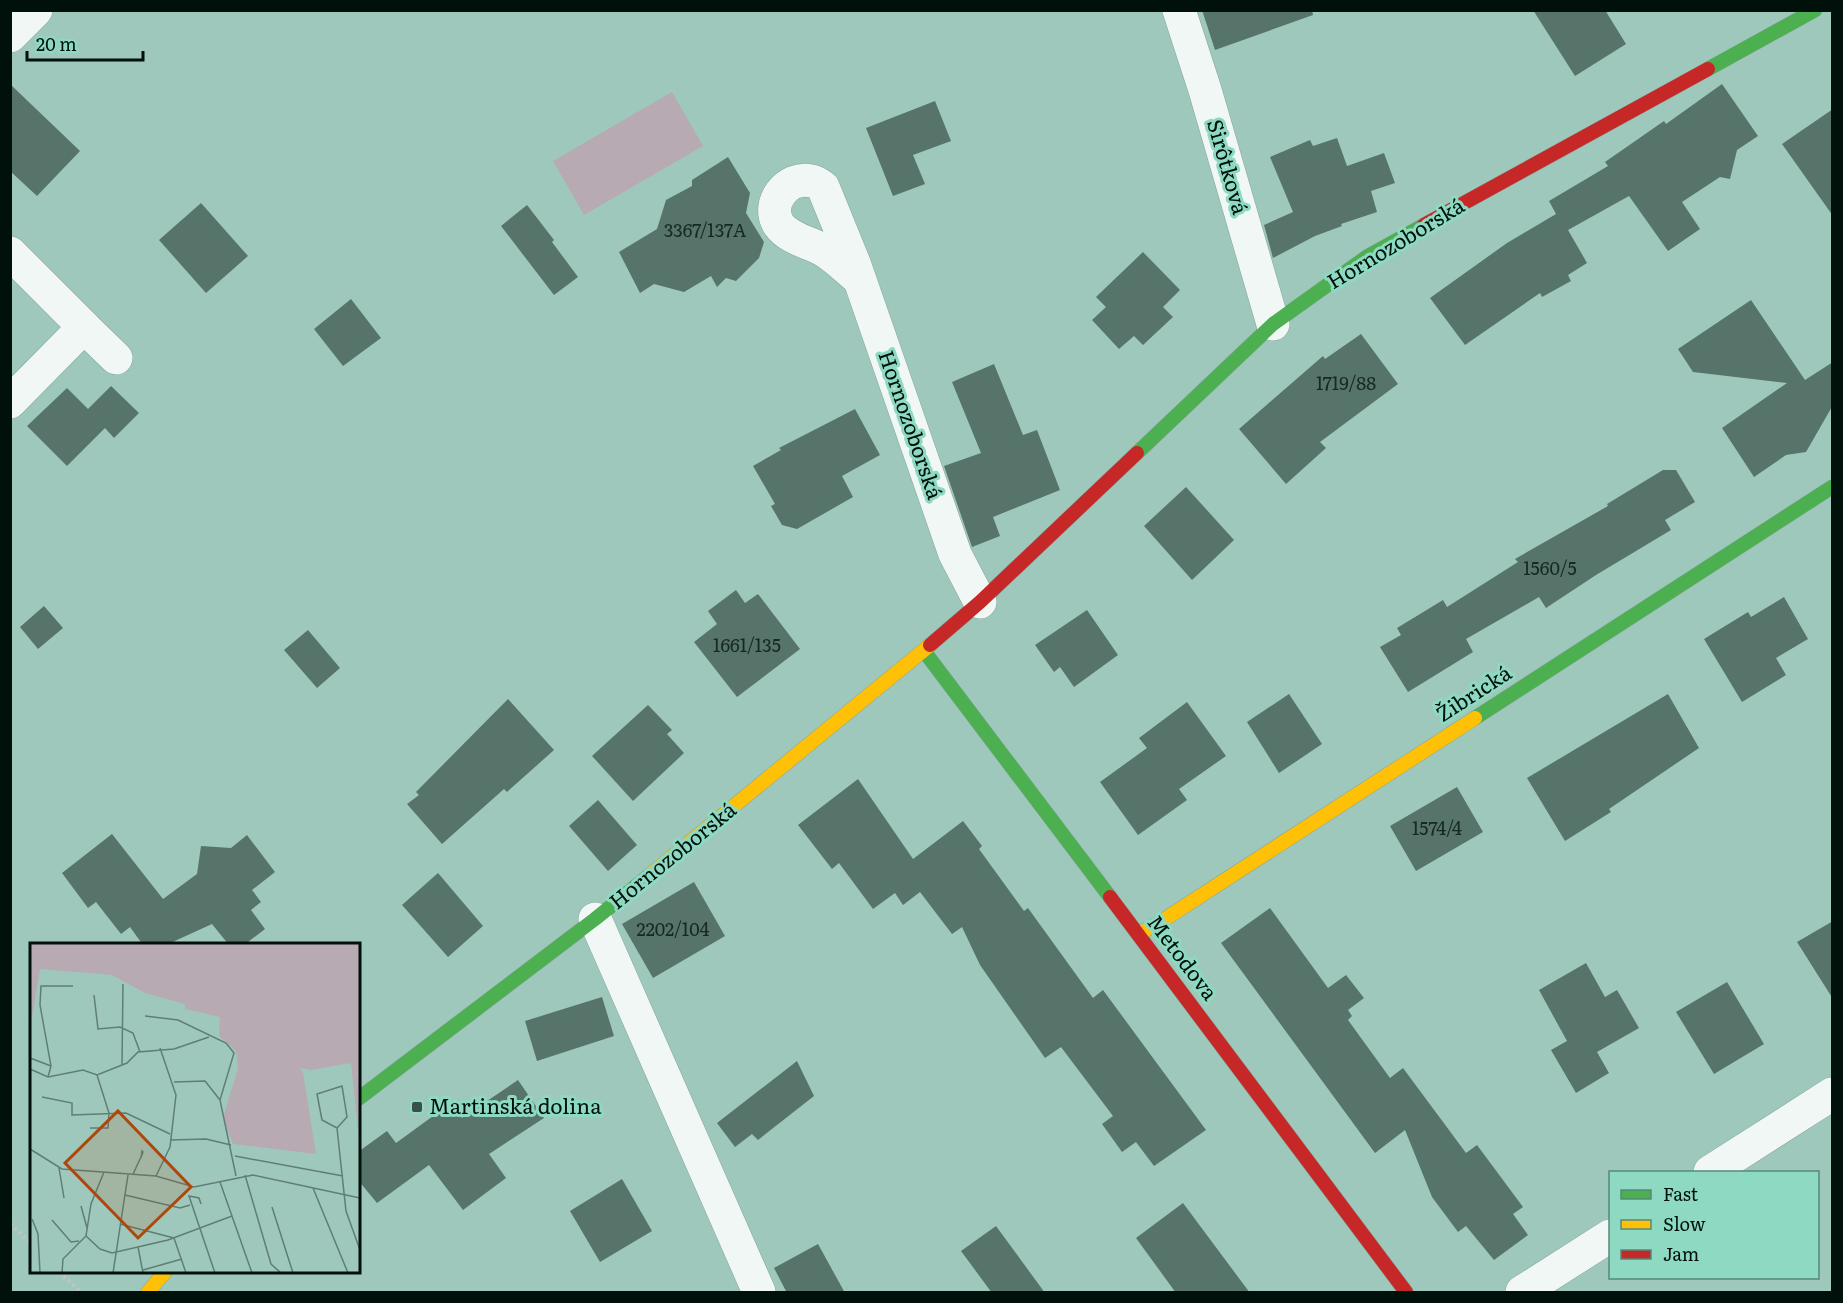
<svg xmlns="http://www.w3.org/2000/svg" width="1843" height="1303" font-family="Literata,serif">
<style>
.green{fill:#b7aab2}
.building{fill:#567469}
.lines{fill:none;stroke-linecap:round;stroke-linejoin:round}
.street-casing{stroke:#85a69d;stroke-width:34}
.fast-casing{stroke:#85a69d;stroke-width:15}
.slow-casing{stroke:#85a69d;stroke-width:15}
.jam-casing{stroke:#85a69d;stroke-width:15}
.path{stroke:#bbc6c3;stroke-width:4;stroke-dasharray:3 3;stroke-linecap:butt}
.street{stroke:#f1f7f5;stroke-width:33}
.fast{stroke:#4caf50;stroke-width:14}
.slow{stroke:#ffc107;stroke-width:14}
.jam{stroke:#c62828;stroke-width:14}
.poi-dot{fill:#385049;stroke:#8ed9c2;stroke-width:2}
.labels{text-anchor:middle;stroke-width:6;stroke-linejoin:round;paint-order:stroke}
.number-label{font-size:18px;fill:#162922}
.street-label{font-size:21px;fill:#00100b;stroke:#8ed9c2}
.poi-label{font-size:21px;fill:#00100b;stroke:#8ed9c2;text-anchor:start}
.inset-road{fill:none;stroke:#5f7e75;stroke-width:1.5}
.view{fill:#ae470c;fill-opacity:0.15;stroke:#ae470c;stroke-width:3}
.inset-edge{fill:none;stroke:#00100b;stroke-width:3}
</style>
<rect width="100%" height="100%" fill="#9fc8bc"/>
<path class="green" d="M672 92 703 146 584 215 553 161Z"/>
<g class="building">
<path d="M1202 10H1312L1313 15 1215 50Z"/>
<path d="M1533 10H1605L1626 44 1575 76Z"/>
<path d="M10 84 80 151 37 196 10 171Z"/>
<path d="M1722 84 1758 136 1737 150 1730 179 1720 177 1682 202 1700 229 1668 251 1629 196 1568 230 1587 263 1568 275 1571 281 1542 297 1540 293 1465 345 1430 298 1507 243 1556 214 1549 201 1608 166 1605 162 1664 121 1666 124Z"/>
<path d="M935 101 951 141 913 155 925 184 893 196 866 128Z"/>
<path d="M1833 109V216L1782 144Z"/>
<path d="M1337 138 1347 166 1384 153 1395 183 1371 191 1377 212 1341 224 1342 226 1315 236 1273 258 1264 225 1293 212 1270 157 1310 140 1313 146Z"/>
<path d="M728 157 750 193 746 213 764 242 759 258 736 281 726 278 717 287 711 276 684 292 654 284 640 293 619 252 657 229 666 200 692 186V180Z"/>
<path d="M201 203 248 256 206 293 159 240Z"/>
<path d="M527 205 554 240 552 242 578 277 554 295 501 226Z"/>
<path d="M1143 252 1180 290 1163 307 1173 317 1143 345 1134 336 1119 349 1092 320 1106 307 1096 297Z"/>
<path d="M351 299 381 338 343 366 314 329Z"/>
<path d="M1751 300 1805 380 1833 362V405L1806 452 1786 455 1754 477 1722 428 1787 383 1693 372 1678 349Z"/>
<path d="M1361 334 1398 384 1320 442 1326 448 1286 484 1239 429 1323 356 1325 359Z"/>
<path d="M994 364 1023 435 1037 430 1060 490 993 517 1000 536 972 547 944 466 981 453 952 382Z"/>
<path d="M111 386 139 413 114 438 105 428 67 466 27 426 67 388 88 409Z"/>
<path d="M855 409 880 455 842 476 853 497 797 529 782 525 771 506 775 504 753 466 781 450 779 448Z"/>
<path d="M1663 470H1676L1695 502 1665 520 1671 530 1596 575 1546 608 1539 597 1466 639 1473 652 1408 692 1380 647 1401 635 1397 628 1443 600 1447 607 1518 562 1515 559 1608 506 1607 504Z"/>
<path d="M1186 487 1234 540 1192 580 1144 526Z"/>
<path d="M736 590 745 603 758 594 800 649 737 697 694 642 717 624 708 611Z"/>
<path d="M1784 597 1808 639 1776 658 1786 675 1742 702 1704 639 1748 612 1751 617Z"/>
<path d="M44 606 63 628 38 649 20 627Z"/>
<path d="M1087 610 1118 655 1074 687 1060 667 1054 672 1035 645Z"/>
<path d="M308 630 340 668 317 688 284 650Z"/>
<path d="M1289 694 1322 744 1279 773 1247 722Z"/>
<path d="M1668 694 1699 748 1609 809 1611 812 1565 841 1527 778Z"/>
<path d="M508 699 554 750 507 792 504 789 442 844 407 804 419 795 416 792Z"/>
<path d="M1187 702 1226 756 1179 789 1187 800 1138 835 1100 782 1147 748 1139 738Z"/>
<path d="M648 705 672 730 667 734 684 753 633 801 592 756Z"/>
<path d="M858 779 913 859 963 821 982 846 979 849 1024 911 1028 908 1093 998 1103 990 1206 1130 1154 1166 1136 1142 1122 1152 1102 1124 1113 1116 1061 1047 1045 1058 980 965 962 927 952 934 920 892 903 905 895 893 873 909 839 863 832 869 798 825Z"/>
<path d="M1457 787 1483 832 1416 871 1390 826Z"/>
<path d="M598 800 637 845 608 871 569 826Z"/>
<path d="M112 834 163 899 197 874 201 846 231 848 247 835 275 872 252 890 261 902 251 910 265 929 244 945H229L212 924 166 945H143L130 927 121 934 96 902 88 908 62 873Z"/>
<path d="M438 873 483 926 448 957 402 905Z"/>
<path d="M694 882 725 936 653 978 622 924Z"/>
<path d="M1270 908 1328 988 1346 975 1364 998 1348 1010 1352 1016 1348 1020 1390 1078 1403 1068 1466 1153 1477 1145 1523 1207 1513 1214 1528 1235 1494 1260 1466 1226 1458 1232 1432 1197 1405 1130 1375 1153 1221 943Z"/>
<path d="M1833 921V999L1797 942Z"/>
<path d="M1586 963 1605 997 1617 990 1639 1028 1597 1052 1609 1073 1576 1093 1551 1050 1567 1041 1539 990Z"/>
<path d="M1727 982 1764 1044 1714 1074 1676 1012Z"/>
<path d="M602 997 614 1036 537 1061 525 1021Z"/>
<path d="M797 1061 814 1096 758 1140 752 1134 735 1147 717 1123Z"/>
<path d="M518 1080 544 1118 489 1154 506 1178 463 1210 429 1165 377 1203 358 1180V1152L387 1131 396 1143 451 1103 462 1118Z"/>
<path d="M622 1179 652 1231 600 1262 570 1211Z"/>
<path d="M1183 1203 1250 1293H1176L1136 1238Z"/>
<path d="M996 1226 1045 1293H992L961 1251Z"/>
<path d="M818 1244 845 1293H787L774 1268Z"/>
</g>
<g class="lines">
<g class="street-casing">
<g id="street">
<path d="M1179 10 1205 90 1273 324"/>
<path d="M10 36 36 10"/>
<path d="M10 253 84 327 10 402"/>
<path d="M859 279C847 269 836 258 823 250 809 242 789 239 779 225 765 204 787 175 811 181 815 181 820 185 823 187L854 263 955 554 980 602"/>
<path d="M84 327 116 358"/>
<path d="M595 919 759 1292"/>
<path d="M1710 1172 1832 1094"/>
<path d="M1522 1292 1610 1236"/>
</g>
</g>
<g class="fast-casing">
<g id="fast">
<path d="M1708 69 1815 10"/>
<path d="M1137 453 1273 324 1368 256 1424 225"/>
<path d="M924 651 1110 897"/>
<path d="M1475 718 1832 487"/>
<path d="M358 1099 595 919 651 874"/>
</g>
</g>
<g class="slow-casing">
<g id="slow">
<path d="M651 874 930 645"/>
<path d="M1138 934 1157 924 1475 718"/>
<path d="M148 1292 165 1272"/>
</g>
</g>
<g class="jam-casing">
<g id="jam">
<path d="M1424 225 1708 69"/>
<path d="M930 645 980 602 1137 453"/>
<path d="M1110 897 1406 1292"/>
</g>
</g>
<g class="path">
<path d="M10 1224 32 1244"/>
<path d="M59 1272 81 1292"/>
</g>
<use href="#street" class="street"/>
<use href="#fast" class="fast"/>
<use href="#slow" class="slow"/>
<use href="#jam" class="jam"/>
</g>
<rect class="poi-dot" x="411" y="1101" width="12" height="12" rx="3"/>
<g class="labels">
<g class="number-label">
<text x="705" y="237">3367/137A</text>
<text x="1346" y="390">1719/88</text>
<text x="1550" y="575">1560/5</text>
<text x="747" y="652">1661/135</text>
<text x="1437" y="835">1574/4</text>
<text x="673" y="936">2202/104</text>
</g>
<g class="street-label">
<text transform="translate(1227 167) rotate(74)" y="7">Sirôtková</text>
<text transform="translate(1396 244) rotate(-31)" y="7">Hornozoborská</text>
<text transform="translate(910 425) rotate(71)" y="7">Hornozoborská</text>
<text transform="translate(1474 694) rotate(-33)" y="7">Žibrická</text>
<text transform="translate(673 856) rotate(-39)" y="7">Hornozoborská</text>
<text transform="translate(1182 958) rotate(53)" y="7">Metodova</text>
</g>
<g class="poi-label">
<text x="429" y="1114">Martinská dolina</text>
</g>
</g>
<g transform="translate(30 943)">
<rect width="330" height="330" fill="#9fc8bc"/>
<path d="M0 0H330V205L321 120 281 127 269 125 273 129 286 211 203 201 193 175 208 125 206 108 189 93 190 74 155 66V61L115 50 82 32 10 26 0 86Z" fill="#b7aab2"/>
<path class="inset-road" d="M64 52 68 86 90 84 103 90 110 109M115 73 148 77 196 100 204 110 190 157 206 233M0 115 21 123M92 122 93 41M0 126 18 134 53 127 67 132 97 120 108 109 144 106 179 94M18 134 21 123 10 62 11 43H43M144 139 175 138 190 157M12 154 42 160V172L96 170 140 191M60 185H78L79 170 67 132M307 185 292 177 287 151 312 143 317 174 307 185 316 268 330 307M140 197 176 196 201 202M0 206 32 226 126 233 164 244 223 232 330 255M205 213 313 233M29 225 34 255M103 232 104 229 111 214 113 209 112 208 111 215M215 232 241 321 251 330M126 233 140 204 146 152 130 105M190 239 222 330M283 245 318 330M95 252 150 265 160 262M171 261 169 255 159 253 185 330M51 263 57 285M242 264 263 330M2 276 8 291 10 330M22 277 41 299 49 298M90 281 144 295M56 293 70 306 82 310 138 297 202 273M144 295 156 330M108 304 113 330M113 327 152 316M32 330 33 316 56 293 61 261 74 229M83 330 98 232"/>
<path class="view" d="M88 168 161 244 108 295 35 220Z"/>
<rect width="330" height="330" class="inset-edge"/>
</g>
<rect width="1843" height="1303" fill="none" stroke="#00100b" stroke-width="24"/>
<rect x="1609" y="1171" width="210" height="108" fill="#8ed9c2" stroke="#558979" stroke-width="1.5"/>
<rect x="1621" y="1190" width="30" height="9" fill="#4caf50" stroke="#558979" stroke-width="1.5"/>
<text x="1663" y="1201" font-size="18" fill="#00100b">Fast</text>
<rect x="1621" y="1220" width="30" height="9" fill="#ffc107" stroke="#558979" stroke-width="1.5"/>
<text x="1663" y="1231" font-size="18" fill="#00100b">Slow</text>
<rect x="1621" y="1250" width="30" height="9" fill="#c62828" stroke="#558979" stroke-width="1.5"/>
<text x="1663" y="1261" font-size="18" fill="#00100b">Jam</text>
<path d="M27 51v9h116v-9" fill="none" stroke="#00100b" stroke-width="3"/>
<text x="36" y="51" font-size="18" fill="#00100b" stroke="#8ed9c2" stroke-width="4.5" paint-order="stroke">20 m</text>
</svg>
